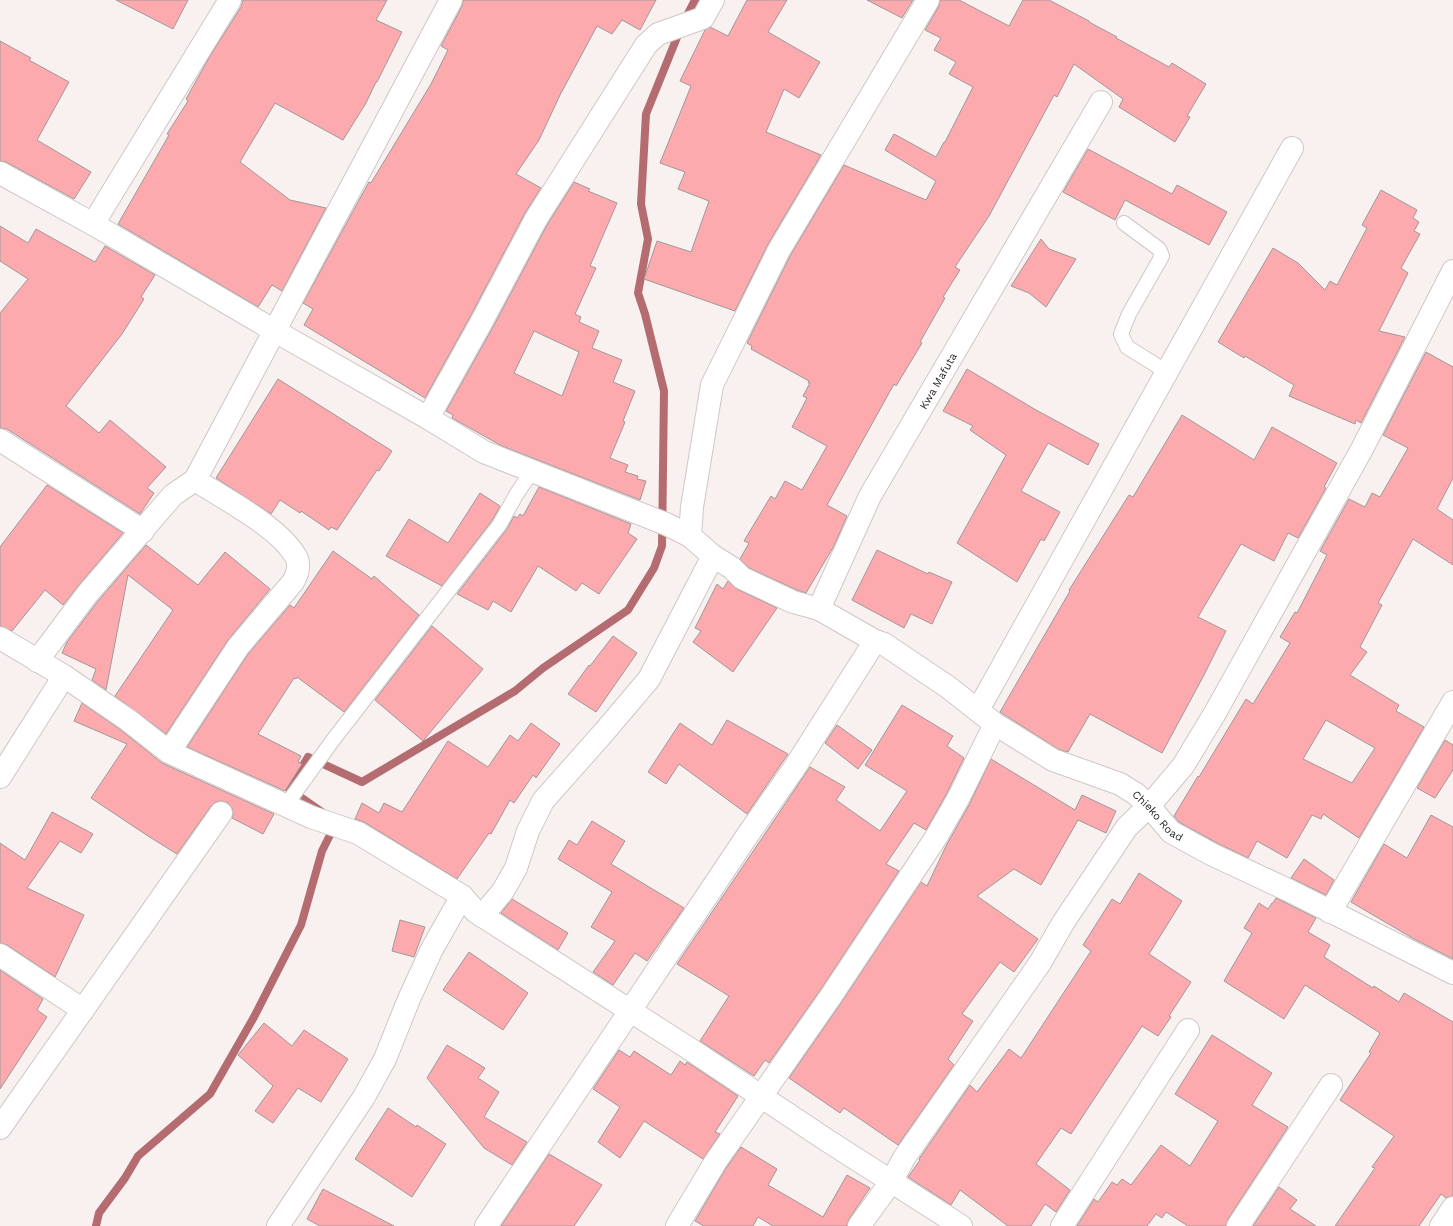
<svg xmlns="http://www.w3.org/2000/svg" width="1453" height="1226" font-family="'Work Sans',sans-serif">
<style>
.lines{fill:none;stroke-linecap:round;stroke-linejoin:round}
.stream{stroke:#b46c71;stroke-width:8}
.building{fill:#fcaaae;stroke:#a19899;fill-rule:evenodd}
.service-casing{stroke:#d0c7c7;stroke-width:16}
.minor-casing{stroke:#d0c7c7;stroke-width:24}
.service{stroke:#fff;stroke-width:14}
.minor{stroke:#fff;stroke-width:22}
.labels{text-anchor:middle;stroke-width:4;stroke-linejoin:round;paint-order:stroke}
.street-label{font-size:11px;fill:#221e1f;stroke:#fff}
</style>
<rect width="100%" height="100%" fill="#f9f0f0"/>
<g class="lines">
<g class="stream">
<path d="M322 812 289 789 308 757 362 782 515 691 543 668 628 610 654 568 662 546 664 391 645 314 638 293 648 239 641 204 646 114 682 25 695 0"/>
<path d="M96 1226 99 1213 125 1178 138 1156 210 1094 254 1017 301 925 322 851 334 827"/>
</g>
</g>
<g class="building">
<path d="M116 0H188L173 29Z"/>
<path d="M243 0H387L376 20 402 32 377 82H376L366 103 343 140 275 103 240 162 290 200 326 208 282 291 272 285 258 307 118 224 169 135 167 134 188 101 186 99 210 56 241 7Z"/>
<path d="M463 0H656L640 30 622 20 612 34 597 26 560 95 539 140 516 174 541 188 525 213 471 315 425 398 304 325 313 309 303 303 358 202 369 182 371 183 431 84 448 50 441 46 462 6Z"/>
<path d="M747 0H787L768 32 820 62 799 98 784 89 766 132 821 155 768 244 735 311 644 279 657 241 691 252 709 201 678 189 685 172 660 163 691 86 680 81 705 30 710 27 728 36Z"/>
<path d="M867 0H913L902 18Z"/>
<path d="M940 0H959L1009 26 1023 0H1049L1089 21V22L1117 37 1116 38 1169 67 1172 63 1206 84 1187 116 1190 117 1175 142 1119 107 1123 99 1074 64 1057 97 1054 95 989 216 955 267 960 270 943 297 945 298 920 342 922 343 896 386 894 384 827 505 847 516 834 546 806 593 797 590 749 568 740 559 749 543 744 541 771 496 775 499 785 481 802 490 827 446 792 427 807 398 803 396 810 383H808L809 381 751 349 752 346 747 343 790 256 844 165 926 200 936 181 885 150 894 134 936 157 944 142H945L973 87 949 74 956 62 934 50 941 38 925 30 939 6Z"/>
<path d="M0 41 31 58 29 60 69 82 37 140 91 172 74 199 6 162 0 161Z"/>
<path d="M1088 149 1172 194 1177 185 1227 212 1209 245 1125 200 1115 220 1063 192Z"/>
<path d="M574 182 590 189 588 191 617 203 590 266 596 268 575 314 581 317 579 322 599 331 592 348 622 360 613 382 635 391 623 421 625 422 610 458 628 465 625 472 638 476 637 479 646 481 640 500 502 446 452 418 453 415 446 411 493 327 547 225ZM534 331 579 352 562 396 514 373Z"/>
<path d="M1381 190 1417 210 1413 218 1419 222 1414 231 1420 234 1401 268 1408 273 1379 331 1405 337 1361 423 1356 420 1355 424 1289 396 1294 385 1245 356 1244 358 1218 342 1273 248 1298 263 1325 290 1330 281 1337 285 1367 228 1362 225Z"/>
<path d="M0 226 28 243 36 229 95 262 105 246 155 275 141 297 144 299 122 334 66 406 99 433 110 420 166 467 147 488 154 493 140 514 7 429 0 428V313L28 279 0 261Z"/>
<path d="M1041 239 1049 249 1076 259 1046 307 1029 293 1011 286Z"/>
<path d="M1426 352 1453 367V478L1437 509 1453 520V565L1413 539 1378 603 1382 605 1360 647 1367 652 1350 675 1399 705 1396 711 1424 727 1359 838 1323 814 1321 819 1312 815 1287 858 1257 841 1248 858 1217 843 1179 822 1174 816 1198 776 1199 777 1246 699 1253 704 1290 643 1280 637 1295 612 1297 613 1327 555 1320 551 1349 499 1365 507 1372 493 1380 497 1408 448 1383 435ZM1326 720 1375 748 1352 783 1303 759Z"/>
<path d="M967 369 1036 410 1099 444 1088 465 1048 443 1021 491 1060 512 1044 541 1041 539 1017 582 957 543 1006 455 970 430 973 426 943 411Z"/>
<path d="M278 379 392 451 379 471 377 470 337 530 331 527 329 530 301 511 300 513 280 500 271 514 216 478Z"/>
<path d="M1182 415 1254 460 1272 427 1337 463 1324 487 1326 488 1298 538 1288 533 1274 561 1241 544 1198 617 1226 631 1204 675 1162 753 1090 714 1068 752 1058 749 1000 712 1070 591 1069 590 1129 495 1133 497Z"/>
<path d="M47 485 123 533 79 585 63 605 45 590 12 631 0 626V547Z"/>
<path d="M539 487 631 524 628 533 637 539 599 594 582 583 576 591 538 566 511 612 493 601 488 610 457 594 507 529 514 516 517 518 520 514 523 516Z"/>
<path d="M480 493 500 506 493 519 442 586 386 556 409 519 448 543Z"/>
<path d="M146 545 198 585 225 552 270 589 228 640 166 734 115 696 173 610 128 575 106 690 92 680 96 669 62 653 67 642 98 601Z"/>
<path d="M877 550 928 574 929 572 952 582 932 624 911 614 904 628 852 600Z"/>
<path d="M333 551 372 579 374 576 419 615 344 712 297 677 296 679 294 678 258 734 301 756 298 762 302 764 285 791 187 747 248 654 290 605 294 608Z"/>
<path d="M728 581 737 589 777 608 733 672 693 642 701 631 695 628 717 584 723 589Z"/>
<path d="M432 626 483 669 423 741 375 700Z"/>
<path d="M613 636 637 653 596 712 568 694 589 665 590 666Z"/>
<path d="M82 703 121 730 162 763 274 814 263 834 232 818 233 814 232 808 228 803 222 801 216 802 211 806 177 854 148 836 91 798 127 744 74 721Z"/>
<path d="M902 705 953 736 947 746 964 758 947 793 926 830 914 823 886 864 899 871 821 989 769 1063 765 1060 754 1076 700 1041 729 996 677 964 810 767 845 787 836 800 880 831 907 791 865 765Z"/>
<path d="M727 720 788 754 747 814 679 764 666 784 648 772 680 723 712 745Z"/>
<path d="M531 723 560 744 536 778 533 775 514 803 510 800 491 834 489 833 457 879 364 822 355 819 362 803 379 813 384 803 402 812 448 741 488 767 510 735 518 741Z"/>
<path d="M837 725 872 750 858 769 825 743Z"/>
<path d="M1445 740 1453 745V770L1435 798 1417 788Z"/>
<path d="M991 759 1075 810 1082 795 1116 811 1106 833 1078 820 1041 885 1014 869 977 896 1038 939 1014 972 1000 962 962 1014 973 1021 948 1059 954 1065 898 1145 844 1108 840 1113 789 1078 841 1003 921 882 927 886 947 844 969 805Z"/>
<path d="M52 812 93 834 81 853 60 841 27 888 84 915 55 977 7 945 0 943V843L25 860Z"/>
<path d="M1431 815 1453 827V959L1414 939 1351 902 1384 844 1407 858Z"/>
<path d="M592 821 625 841 611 864 684 908 647 961 635 953 613 985 593 972 615 941 591 927 612 892 558 859 569 840 577 845Z"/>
<path d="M1304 859 1334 880 1326 895 1291 878Z"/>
<path d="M1139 873 1182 901 1149 954 1191 982 1169 1016 1171 1017 1158 1036 1142 1026 1071 1134 1061 1128 1036 1164 1070 1190 1056 1212 1045 1204 1031 1226H1008L960 1190 951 1205 908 1177 920 1160 919 1159 970 1085 977 1092 1009 1049 1021 1058 1091 951 1083 945 1112 899 1120 904Z"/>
<path d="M1276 898 1316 918 1308 932 1330 945 1324 957 1373 988 1374 986 1399 1002 1404 993 1453 1022V1196L1446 1198 1441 1194 1419 1226H1335L1375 1168 1372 1167 1394 1136 1340 1100 1371 1053 1369 1052 1380 1033 1305 985 1284 1019 1224 981 1252 933 1244 928 1259 903 1268 909 1272 903H1273Z"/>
<path d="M512 899 568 933 558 950 501 913Z"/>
<path d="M400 920 425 927 414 957 392 951Z"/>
<path d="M469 952 528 993 503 1030 443 990Z"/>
<path d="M0 970 43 999 37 1010 47 1017 0 1089Z"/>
<path d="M264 1023 292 1046 304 1030 348 1059 321 1102 298 1088 273 1123 255 1111 273 1086 238 1055Z"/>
<path d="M1212 1035 1272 1073 1252 1105 1288 1127 1228 1219 1226 1226H1188L1166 1212 1162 1218 1156 1214 1147 1226H1077L1094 1199 1098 1202 1112 1182 1117 1185 1122 1179 1131 1185 1161 1145 1190 1166 1218 1121 1175 1094Z"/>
<path d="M447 1045 485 1068 478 1078 499 1092 484 1117 527 1142 512 1165 484 1148 427 1078Z"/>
<path d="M619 1050 630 1057 634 1051 671 1075 680 1061 685 1065 687 1062 738 1096 715 1132 720 1134 703 1159 644 1121 620 1158 598 1142 620 1107 593 1089Z"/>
<path d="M388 1108 416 1127 417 1125 446 1144 412 1197 355 1159Z"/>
<path d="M741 1147 777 1169 768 1185 823 1217 847 1175 870 1188 849 1219 847 1226H773L758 1217 753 1226H704L695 1221 726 1168Z"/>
<path d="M549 1154 602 1185 574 1226H501Z"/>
<path d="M1279 1187 1297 1200 1290 1209 1316 1226H1253Z"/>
<path d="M323 1189 394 1226H320L307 1219Z"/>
</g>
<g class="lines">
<g class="service-casing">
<g id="service">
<path d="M1124 223 1159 249 1162 256 1129 314 1121 334 1127 347 1167 372"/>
<path d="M286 805 333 740 500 524 516 495 532 471"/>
</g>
</g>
<g class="minor-casing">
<g id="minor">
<path id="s1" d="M1101 102 870 496 819 609 875 641 884 644 948 687 995 724 1053 760 1120 784 1136 794 1149 806 1171 832 1211 854 1288 890 1453 973"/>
<path d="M0 173 93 224 275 331 428 418 484 452 666 524 690 536 713 556"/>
<path d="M93 224 230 0"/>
<path d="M428 418 482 321 536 219 646 45 658 34 703 18 713 0"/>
<path d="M0 440 143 531"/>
<path d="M690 536 692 507 712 385 779 250 928 0"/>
<path d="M0 638 64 676 128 720 169 752 311 817 358 833 462 896 476 912 693 1051 828 1141 961 1226"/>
<path d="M37 661 88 593 173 495 195 480 451 0"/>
<path d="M978 710 1292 148"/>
<path d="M169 752 238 647 293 582C297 575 300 567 297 559 283 529 223 498 195 480"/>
<path d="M0 777 64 676"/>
<path d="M1330 912 1453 702"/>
<path d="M482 916 503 891 516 868 528 831 543 801 605 731 649 679 713 556 732 568 742 578 793 602 819 609"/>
<path d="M0 955 83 1010"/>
<path d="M0 1128 221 813"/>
<path d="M278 1226 364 1097 385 1059 409 999 432 949 462 896"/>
<path d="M486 1226 749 833 793 770 875 641"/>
<path d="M677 1226 716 1161 831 996 935 839 958 799 995 724"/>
<path d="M859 1226 891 1182 904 1158 1040 963 1063 923 1127 827 1149 806 1183 766 1215 713 1362 449 1453 271"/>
<path d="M1062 1226 1188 1030"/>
<path d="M1238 1226 1331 1085"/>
<path d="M1441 1226 1453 1208"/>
</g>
</g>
<use href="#service" class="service"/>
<use href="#minor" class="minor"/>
</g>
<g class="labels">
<g class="street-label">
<text transform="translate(938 381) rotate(-60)" y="4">Kwa Mafuta</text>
<text dy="4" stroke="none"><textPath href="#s1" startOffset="981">Chieko Road</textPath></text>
</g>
</g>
</svg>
